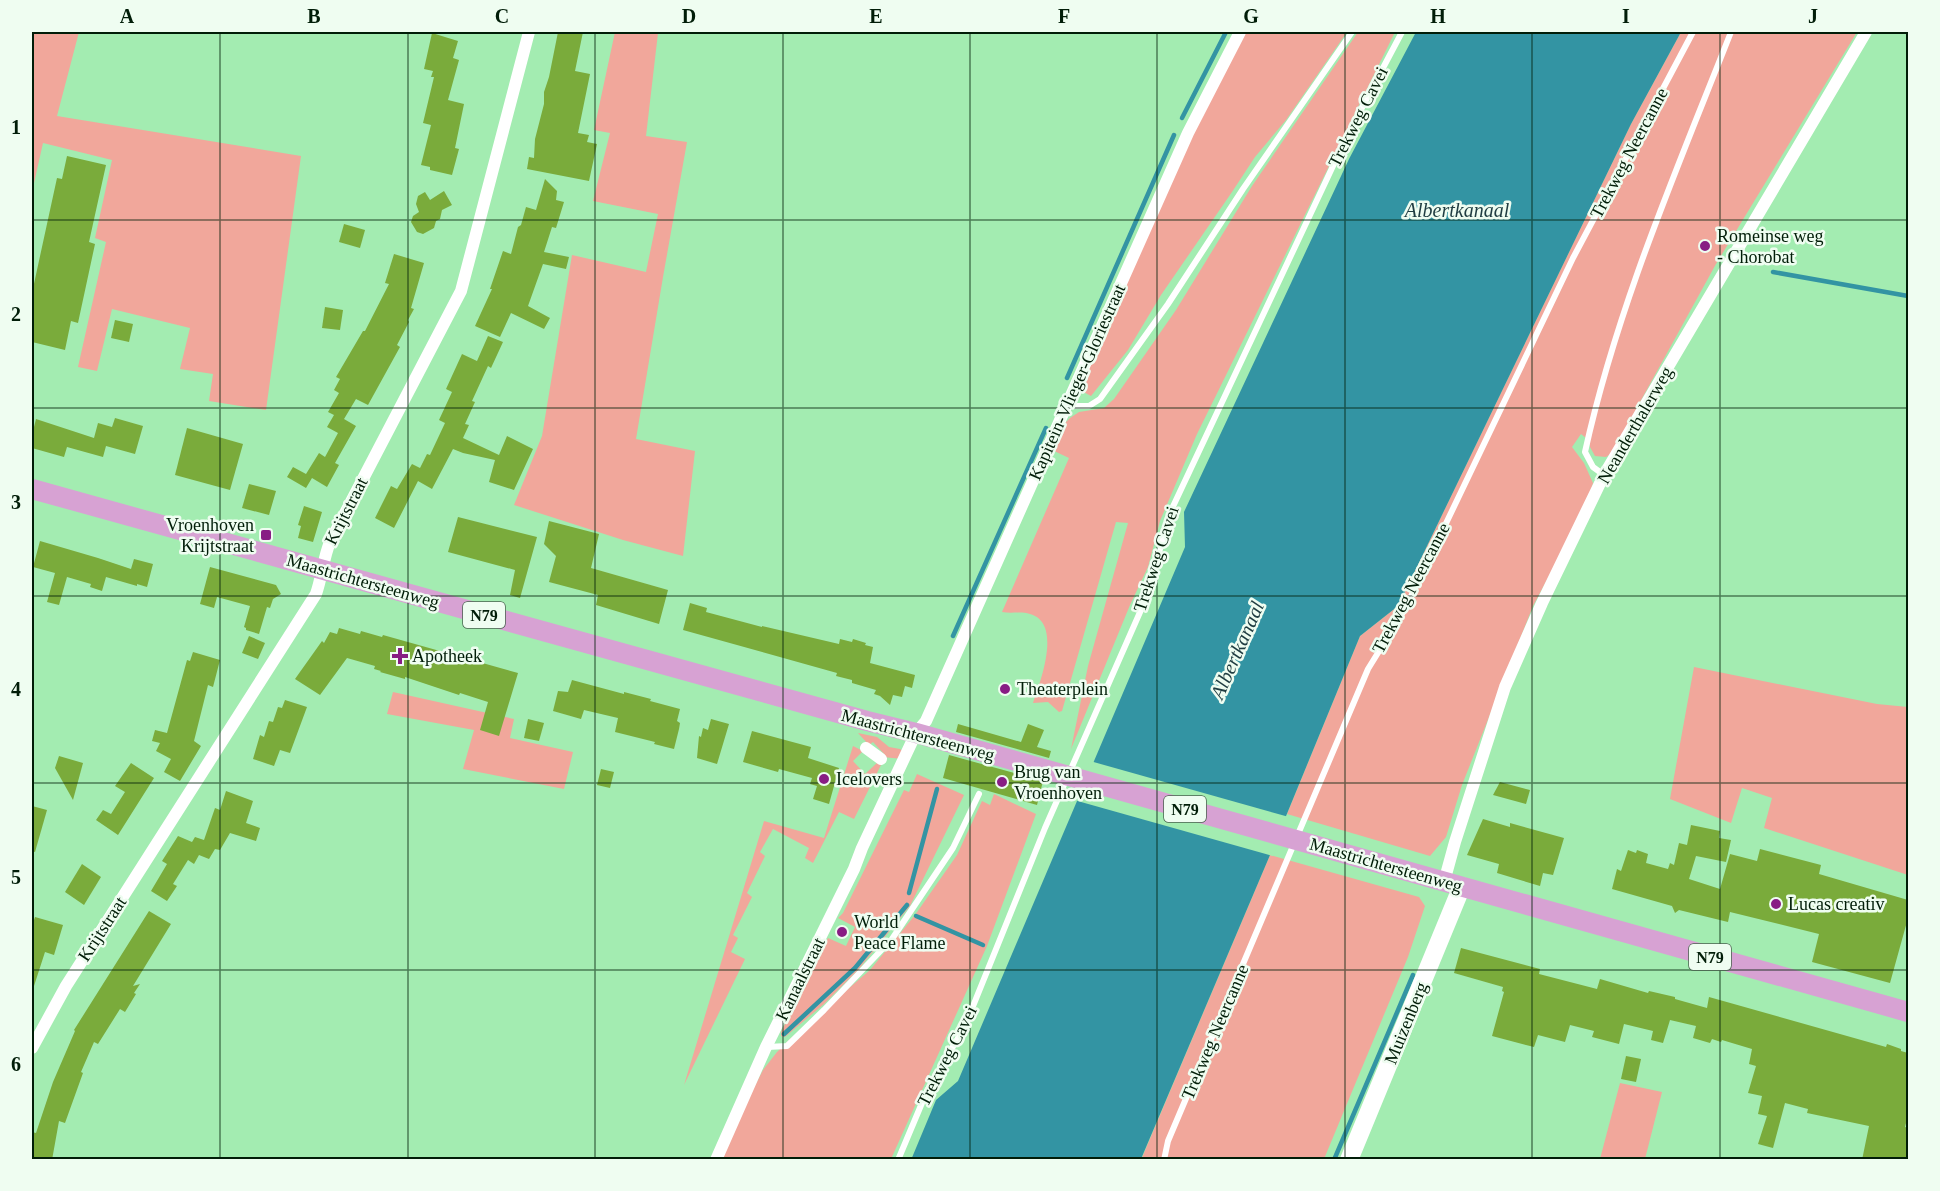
<svg xmlns="http://www.w3.org/2000/svg" width="1940" height="1191" font-family="'Times New Roman',serif">
<style>
.green{fill:#f1a79b}
.water{fill:#3394a3}
.pier{fill:#a3ecb1}
.lines{fill:none;stroke-linecap:round;stroke-linejoin:round}
.stream{stroke:#3394a3;stroke-width:4.5}
.building{fill:#7aab3b}
.lane{stroke:#fff;stroke-width:6}
.street{stroke:#fff;stroke-width:12}
.secondary{stroke:#fff;stroke-width:18}
.primary{stroke:#d7a2d3;stroke-width:20}
.grid{fill:none;stroke:#011d08;stroke-width:1.5;stroke-opacity:0.55}
.poi-dot{fill:#881d84;stroke:#effdf1;stroke-width:2}
.labels{text-anchor:middle;stroke-width:5;stroke-linejoin:round;paint-order:stroke}
.shield{fill:#effdf1;stroke:#48604e;stroke-width:1.5}
.shield-label{font-size:16px;font-weight:bold;fill:#011d08}
.street-label{font-size:18px;fill:#011d08;stroke:#effdf1}
.poi-label{font-size:18px;fill:#011d08;stroke:#effdf1;text-anchor:start}
.water-label{font-size:20px;font-style:italic;fill:#1f3c41;stroke:#effdf1}
.neatline{fill:none;stroke:#011d08;stroke-width:2}
.grid-label{font-size:20px;text-anchor:middle;font-weight:bold;fill:#011d08}
</style>
<rect width="100%" height="100%" fill="#a3ecb1"/>
<g class="green">
<path d="M32 32H79L57 116 301 156 266 410 209 401 213 374 180 369 190 328 112 309 97 371 78 367 106 242 95 238 112 160 43 143 32 192Z"/>
<path d="M615 32H651L658 33 646 136 687 142 663 277 636 439 695 451 683 556 623 540 514 505 542 436 572 255 646 272 658 214 593 201 610 133 594 130Z"/>
<path d="M1242 32H1347L1286 120 1255 157 1232 192 1161 295 1128 350 1091 396 1078 389 1201 114Z"/>
<path d="M1358 32H1395L1197 434 1160 521 1148 567 1130 605 1071 749 1088 666 1128 523 1116 522 1062 711 1059 712 1048 702 1033 703C1040 682 1063 623 1030 614 1021 611 1012 614 1002 612L1069 458 1052 450 1065 423 1070 418 1079 412 1104 408 1114 399 1176 310 1252 186Z"/>
<path d="M1681 32H1857L1716 264 1612 453 1606 457 1595 456 1590 447V438H1586L1581 434 1572 447 1584 463 1593 483 1587 505 1533 606 1462 785 1446 837 1430 856 1287 814 1360 636 1398 606 1631 124Z"/>
<path d="M1694 667 1877 704 1908 707V875L1764 828 1772 798 1742 788 1731 823 1670 799Z"/>
<path d="M393 692 514 719 510 738 573 752 564 789 463 769 474 730 387 714Z"/>
<path d="M858 733 877 737 889 747 900 749 904 752 902 759 883 757 885 755 873 742 869 745Z"/>
<path d="M853 746 863 751 853 761 865 774 878 762 882 763 854 819 839 812 813 863 805 858 809 848 773 829 760 852 765 856 747 893 752 897 733 935 738 938 731 952 745 959 684 1085 764 821 824 838Z"/>
<path d="M917 774 964 795 910 906 858 970 824 1004 785 1037 781 1036V1032L828 938 846 946 855 927 838 918 843 913 904 790 909 792Z"/>
<path d="M994 794 1036 814 987 946 891 1159 721 1160 747 1101 763 1070 777 1052 790 1039 870 970 915 915 957 855 982 801 990 805Z"/>
<path d="M1270 855 1419 897 1425 906 1408 957 1324 1159 1141 1160Z"/>
<path d="M1620 1083 1662 1092 1645 1159H1600Z"/>
</g>
<path class="water" d="M1416 32H1681L1631 124 1398 606 1360 636 1270 855 1141 1159 911 1160 936 1100 958 1081 1185 547 1184 512 1349 159Z"/>
<path class="pier" d="M1090 761 1289 817 1273 856 1074 800Z"/>
<g class="lines">
<g class="stream">
<path d="M1182 118 1226 32"/>
<path d="M1773 272 1908 296"/>
<path d="M1067 378 1174 135"/>
<path d="M953 636 1046 428"/>
<path d="M909 893 937 789"/>
<path d="M916 916 983 945"/>
<path d="M784 1034 855 968 907 905"/>
<path d="M1334 1160 1413 975"/>
</g>
</g>
<g class="building">
<path d="M558 32H583L575 71 590 74 578 133 589 135 587 142 597 144 589 181 527 169 529 157 534 158 535 139 544 104V92L549 77Z"/>
<path d="M432 33 458 41 453 58 459 60 448 100 464 104 455 148 459 149 452 175 430 170V167L421 165 431 125 423 123 434 77H431L433 71 424 69Z"/>
<path d="M67 156 106 165 89 242 95 244 78 323 71 321 65 350 32 342V293L57 178 62 179Z"/>
<path d="M545 179 557 191 556 200 564 202 556 228 552 227 544 252 569 257 566 269 543 264 528 306 550 318 544 329 511 313 500 337 475 326 492 289H490L503 251 511 254 518 227 521 225 526 207 536 210Z"/>
<path d="M444 191 452 205 442 210 440 219 436 221 434 228 423 234 417 232 411 222 413 216 419 212 416 204 418 196 425 192 430 200Z"/>
<path d="M344 224 365 230 360 248 339 242Z"/>
<path d="M394 254 424 263 411 308 414 309 408 320 409 322 397 345 400 347 368 405 356 399 344 419 356 426 335 463 339 465 327 487 312 478 306 488 287 477 293 467 306 474 319 453 325 457 338 433 327 427 334 415 328 412 339 393 334 390 340 379 336 377 363 331H365L389 284 385 283Z"/>
<path d="M325 307 343 310 340 330 322 328Z"/>
<path d="M115 320 133 324 129 342 111 338Z"/>
<path d="M488 336 503 342 491 368 488 366 472 401 475 402 465 424 469 425 463 438 499 455 507 436 533 449 514 490 489 482 495 460 463 453 453 449 432 489 418 481 394 528 375 518 391 486 397 489 412 464 420 468 427 454 430 455 445 423 439 420 452 392 446 389 462 354 477 361Z"/>
<path d="M115 418 143 426 135 454 106 446 103 457 67 447 64 457 32 448V435L36 419 94 438 98 423 112 427Z"/>
<path d="M187 428 243 444 230 490 175 475Z"/>
<path d="M249 484 276 491 269 515 242 508Z"/>
<path d="M304 506 322 512 313 542 298 538 301 526 298 525Z"/>
<path d="M458 517 537 537 520 598 510 595 515 570 448 552Z"/>
<path d="M549 521 599 534 591 568 668 590 659 624 596 605 598 595 549 582 556 556 544 544Z"/>
<path d="M40 541 98 558 131 569 134 559 153 564 147 587 137 584V586L106 577 102 591 90 587 91 584 67 577 59 605 47 602 55 573 33 567Z"/>
<path d="M210 567 276 585 281 594 273 599 270 608 267 607 259 634 246 630V628L244 627 250 606 217 597 214 608 200 604Z"/>
<path d="M690 603 707 608 706 612 762 627V626L839 644 840 639 852 642 853 639 866 643 865 645 873 647 870 663 915 675 912 688 905 686 902 697 893 695 890 705 880 696 874 694 876 690 852 683V680L836 676 837 673 683 630Z"/>
<path d="M339 628 360 634 361 631 382 637 383 635 518 673 499 736 480 730 488 702 460 693 459 695 405 677V679L380 672 381 671 374 669 375 666 347 658 320 695 295 679 322 641 324 643 330 632 337 634Z"/>
<path d="M249 636 265 643 258 659 242 653Z"/>
<path d="M193 652 220 660 213 687 208 685 194 741 201 746 180 781 164 772 171 759 156 751 160 743 152 741 155 730 167 733 187 660 190 661Z"/>
<path d="M572 680 624 694V692L651 699 650 701 680 709 677 721 680 723 679 729 674 749 654 744 655 742 615 732 618 718 584 710 581 719 553 711 558 691 568 692Z"/>
<path d="M285 700 307 707 290 753 280 750 274 766 253 759 260 735 264 737 269 721 273 722 278 707 282 708Z"/>
<path d="M528 719 544 723 539 741 524 738Z"/>
<path d="M711 719 729 724 717 764 697 758 699 736 701 737 703 728 708 730Z"/>
<path d="M958 724 1021 742 1028 724 1044 730 1037 747 1051 751 1049 758 956 732Z"/>
<path d="M752 731 811 747 808 758 839 768 829 804 813 799 817 786 810 784 812 778 779 769 778 772 743 762Z"/>
<path d="M949 755 1043 781 1037 805 943 778Z"/>
<path d="M59 756 83 763 73 800 55 768Z"/>
<path d="M131 763 154 778 118 835 96 820 103 810 111 814 125 792 115 786Z"/>
<path d="M601 769 614 772 610 788 597 785Z"/>
<path d="M1500 782 1530 790 1526 804 1493 795Z"/>
<path d="M226 791 253 801 246 823 260 828 256 841 230 833 220 850 215 849 209 859 199 855 194 864 188 860 173 884 177 886 167 901 151 891 167 864 162 861 178 836 192 842 195 837 204 840 215 808 220 810Z"/>
<path d="M32 806 47 810 35 852 32 851Z"/>
<path d="M1483 819 1510 827V823L1564 838 1553 875 1543 873 1540 886 1497 873 1499 864 1467 855Z"/>
<path d="M1691 825 1720 831 1719 838 1731 840 1726 862 1696 856 1689 879 1720 889 1730 854 1757 861 1760 849 1821 865 1819 874 1908 900V918L1890 983 1812 962 1819 934 1730 912 1728 922 1679 910 1675 913 1672 906 1612 889 1617 869 1621 871 1628 850 1636 853 1637 850 1648 854 1646 863 1668 869 1670 863 1674 865 1679 843 1687 845Z"/>
<path d="M82 864 101 877 84 905 65 892Z"/>
<path d="M149 911 171 924 133 986 140 984 134 993 136 994 125 1012 120 1009 98 1044 94 1042 81 1072 83 1073 65 1123 59 1121 52 1160 32 1158V1132L36 1133 53 1082 75 1031 74 1030Z"/>
<path d="M35 917 63 925 54 955 45 952 34 986 32 985V926Z"/>
<path d="M1461 948 1540 969 1539 974 1597 989 1600 979 1648 993 1649 991 1675 997V999L1707 1008 1709 997 1886 1047 1887 1044 1901 1049V1051L1908 1053V1115L1905 1127 1908 1128V1160H1862L1869 1126 1807 1113 1808 1109 1785 1103 1773 1148 1758 1144 1767 1116 1758 1114 1762 1096 1748 1093 1756 1066 1749 1064 1752 1049 1722 1040 1721 1042 1712 1039 1710 1043 1693 1038 1696 1026 1670 1020 1663 1043 1651 1040 1653 1031 1624 1024 1619 1044 1592 1037 1594 1031 1570 1025 1565 1042 1538 1035 1534 1047 1492 1036 1504 992 1502 991 1503 987 1454 973Z"/>
<path d="M1626 1056 1641 1059 1636 1082 1621 1079Z"/>
</g>
<g class="lines">
<g class="lane">
<path d="M1067 406H1089L1100 399 1168 304 1243 189 1352 32"/>
<path d="M1604 475 1593 467 1585 452C1617 307 1677 169 1731 32"/>
<path d="M767 1047 787 1046 824 1010 892 939 953 848 979 794"/>
<path d="M898 1160 927 1091 965 1026 1045 828 1148 594 1169 515 1348 134 1402 32"/>
<path d="M1164 1160 1168 1141 1368 669 1405 609 1573 258 1693 32"/>
</g>
<g class="street">
<path d="M866 748 881 759"/>
<path d="M1444 882 1455 842 1505 687 1542 603 1604 475 1866 32"/>
<path d="M32 1048 66 986 316 594C322 577 323 559 330 542L461 291 529 32"/>
<path d="M716 1160 766 1047 854 869 862 848 916 733 926 721 1188 133 1240 32"/>
</g>
<path class="secondary" d="M1349 1160 1462 886"/>
<path class="primary" d="M32 489 867 721 916 733 1908 1012"/>
</g>
<path class="grid" d="M220 32V1160M408 32V1160M595 32V1160M783 32V1160M970 32V1160M1157 32V1160M1345 32V1160M1532 32V1160M1720 32V1160M32 220H1908M32 408H1908M32 596H1908M32 783H1908M32 970H1908"/>
<g class="poi-dot">
<circle cx="1705" cy="246" r="6"/>
<rect x="260" y="529" width="12" height="12" rx="3"/>
<path d="M397 647h6v6h6v6h-6v6h-6v-6h-6v-6h6z"/>
<circle cx="1005" cy="689" r="6"/>
<circle cx="824" cy="779" r="6"/>
<circle cx="1002" cy="782" r="6"/>
<circle cx="1776" cy="904" r="6"/>
<circle cx="842" cy="932" r="6"/>
</g>
<g class="labels">
<g class="shield">
<rect x="463" y="602" width="42" height="26" rx="4.5"/>
<rect x="1164" y="796" width="42" height="26" rx="4.5"/>
<rect x="1689" y="944" width="42" height="26" rx="4.5"/>
</g>
<g class="shield-label">
<text x="484" y="621">N79</text>
<text x="1185" y="815">N79</text>
<text x="1710" y="963">N79</text>
</g>
<g class="street-label">
<text transform="translate(1358 117) rotate(-63)" y="6">Trekweg Cavei</text>
<text transform="translate(1629 153) rotate(-62)" y="6">Trekweg Neercanne</text>
<text transform="translate(1077 382) rotate(-66)" y="6">Kapitein-Vlieger-Gloriestraat</text>
<text transform="translate(1635 425) rotate(-60)" y="6">Neanderthalerweg</text>
<text transform="translate(346 511) rotate(-63)" y="6">Krijtstraat</text>
<text transform="translate(1156 559) rotate(-72)" y="6">Trekweg Cavei</text>
<text transform="translate(363 581) rotate(16)" y="6">Maastrichtersteenweg</text>
<text transform="translate(1411 588) rotate(-62)" y="6">Trekweg Neercanne</text>
<text transform="translate(918 735) rotate(15)" y="6">Maastrichtersteenweg</text>
<text transform="translate(1386 865) rotate(16)" y="6">Maastrichtersteenweg</text>
<text transform="translate(102 929) rotate(-57)" y="6">Krijtstraat</text>
<text transform="translate(800 979) rotate(-64)" y="6">Kanaalstraat</text>
<text transform="translate(1406 1023) rotate(-68)" y="6">Muizenberg</text>
<text transform="translate(1215 1032) rotate(-67)" y="6">Trekweg Neercanne</text>
<text transform="translate(947 1056) rotate(-63)" y="6">Trekweg Cavei</text>
</g>
<g class="poi-label">
<text x="1717" y="242">Romeinse weg<tspan x="1717" dy="21">- Chorobat</tspan></text>
<text x="254" y="531" text-anchor="end">Vroenhoven<tspan x="254" dy="21">Krijtstraat</tspan></text>
<text x="412" y="662">Apotheek</text>
<text x="1017" y="695">Theaterplein</text>
<text x="1014" y="778">Brug van<tspan x="1014" dy="21">Vroenhoven</tspan></text>
<text x="836" y="785">Icelovers</text>
<text x="1788" y="910">Lucas creativ</text>
<text x="854" y="928">World<tspan x="854" dy="21">Peace Flame</tspan></text>
</g>
<g class="water-label">
<text x="1457" y="217">Albertkanaal</text>
<text transform="translate(1237 650) rotate(-66)" y="7">Albertkanaal</text>
</g>
</g>
<rect width="1940" height="1191" fill="none" stroke="#effdf1" stroke-width="66"/>
<rect x="33" y="33" width="1874" height="1125" class="neatline"/>
<g class="grid-label">
<text x="127" y="23">A</text>
<text x="314" y="23">B</text>
<text x="502" y="23">C</text>
<text x="689" y="23">D</text>
<text x="876" y="23">E</text>
<text x="1064" y="23">F</text>
<text x="1251" y="23">G</text>
<text x="1438" y="23">H</text>
<text x="1626" y="23">I</text>
<text x="1813" y="23">J</text>
<text x="16" y="134">1</text>
<text x="16" y="321">2</text>
<text x="16" y="509">3</text>
<text x="16" y="696">4</text>
<text x="16" y="884">5</text>
<text x="16" y="1071">6</text>
</g>
</svg>
